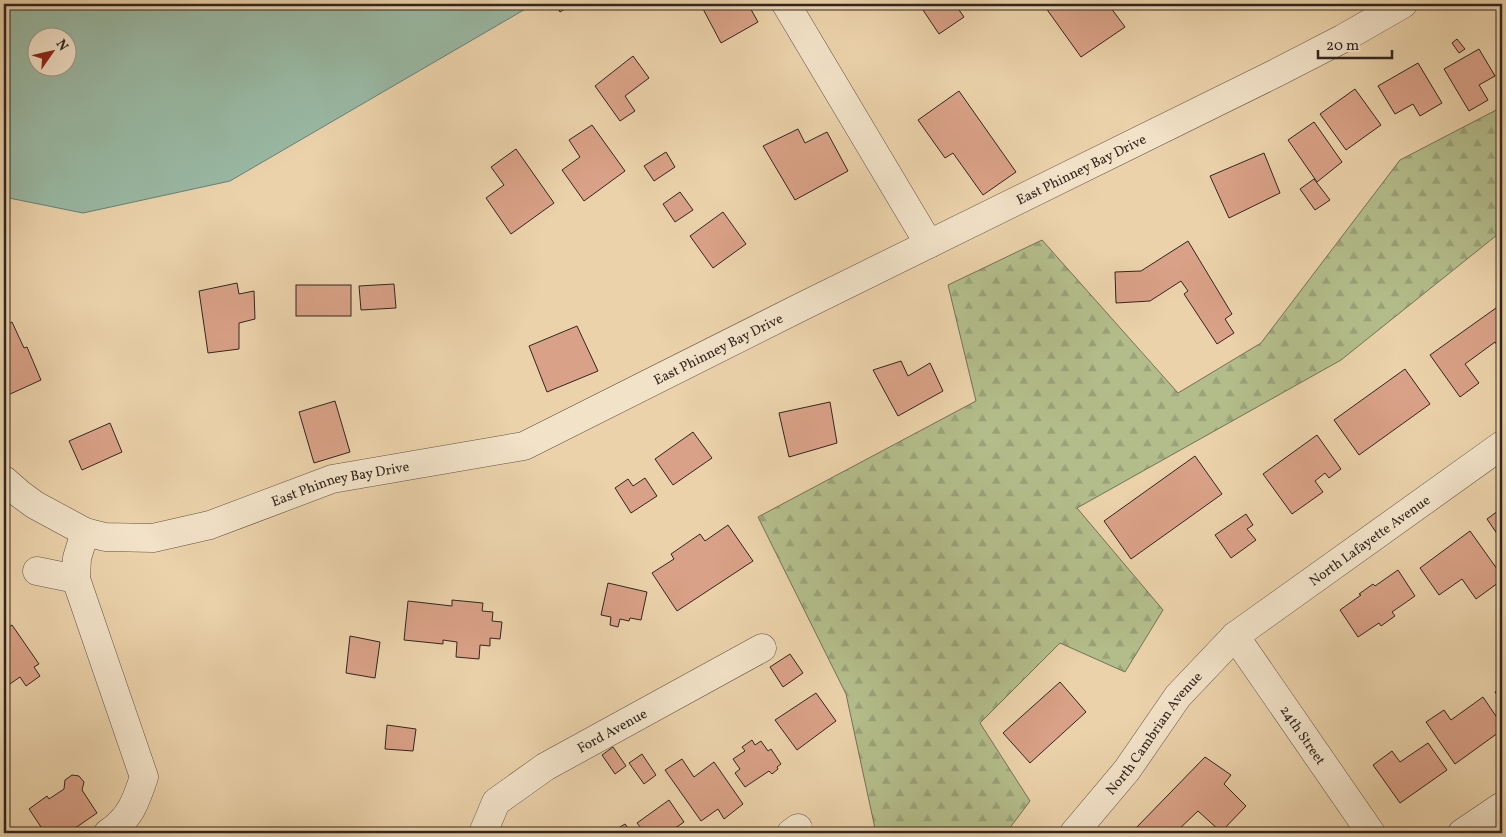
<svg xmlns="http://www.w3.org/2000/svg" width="1506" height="837" font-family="Vollkorn,serif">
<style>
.forest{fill:url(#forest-firs);stroke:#727256}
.water{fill:#99b8a3;stroke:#6f7e6f;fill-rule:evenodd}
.building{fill:#d9a187;stroke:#312620}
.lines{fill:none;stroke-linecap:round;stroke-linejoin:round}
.minor-casing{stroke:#605142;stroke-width:29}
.minor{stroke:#f2e2c8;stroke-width:28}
.labels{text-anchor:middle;stroke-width:4.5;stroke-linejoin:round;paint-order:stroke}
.street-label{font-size:14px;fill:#312620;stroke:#f2e2c8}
</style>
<defs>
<pattern id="forest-firs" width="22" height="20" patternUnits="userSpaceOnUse" patternTransform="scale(1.25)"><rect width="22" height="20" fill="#b3bd8b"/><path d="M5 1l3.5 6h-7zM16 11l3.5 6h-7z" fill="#9aa278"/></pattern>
</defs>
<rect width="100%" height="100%" fill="#ebd2aa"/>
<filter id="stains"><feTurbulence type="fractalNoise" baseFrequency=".004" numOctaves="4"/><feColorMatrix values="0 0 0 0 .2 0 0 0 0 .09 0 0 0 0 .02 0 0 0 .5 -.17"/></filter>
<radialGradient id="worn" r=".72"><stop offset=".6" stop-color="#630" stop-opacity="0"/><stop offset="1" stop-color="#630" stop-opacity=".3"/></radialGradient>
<path class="forest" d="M1502 107V231L1341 360 1077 508 1163 610 1125 672 1060 643 980 723 1030 801 1006 833H876L846 694 758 517 976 401 948 285 1042 240 1178 393 1261 343 1400 160Z"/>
<path class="water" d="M4 4H534L230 181 83 213 4 197ZM38 38H68V68H38Z"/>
<g class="building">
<path d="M555 4H573L560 12Z"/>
<path d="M708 4H748L758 22 721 43 702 7Z"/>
<path d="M919 4H955L964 17 939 34Z"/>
<path d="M1043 4H1108L1125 27 1081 57Z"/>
<path d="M1457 39 1465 49 1459 53 1452 43Z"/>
<path d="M1479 49 1495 76 1479 85 1488 100 1469 111 1444 69Z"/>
<path d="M633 56 649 78 625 96 635 111 620 121 595 86Z"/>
<path d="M1418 63 1442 103 1420 116 1413 104 1395 114 1378 86Z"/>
<path d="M1355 89 1381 125 1346 150 1320 114Z"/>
<path d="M959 91 1016 172 983 195 953 153 945 158 918 120Z"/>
<path d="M1314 122 1342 162 1317 182 1288 140Z"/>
<path d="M592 125 625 171 584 201 562 170 580 157 569 140Z"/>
<path d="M798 129 805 143 827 132 848 171 795 200 763 146Z"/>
<path d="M516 149 554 203 511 234 486 198 504 185 491 167Z"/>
<path d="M666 152 675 167 654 181 644 166Z"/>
<path d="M1264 153 1280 193 1229 218 1210 176Z"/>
<path d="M1314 179 1330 200 1315 210 1300 189Z"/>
<path d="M680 192 693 210 675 222 663 204Z"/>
<path d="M723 212 746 244 713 268 690 236Z"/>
<path d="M1188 241 1232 314 1225 319 1234 333 1217 344 1184 294 1188 291 1181 281 1150 301 1116 303 1115 272 1141 271Z"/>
<path d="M237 283 239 294 254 291 255 319 239 323V349L208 353 199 291Z"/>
<path d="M394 284 396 308 361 310 359 286Z"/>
<rect x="296" y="285" width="55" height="31"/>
<path d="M1496 308 1502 318V353L1495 342 1465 364 1479 383 1460 397 1430 355Z"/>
<path d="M12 322 24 348 27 347 41 380 8 395 6 390 4 391V326Z"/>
<path d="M577 326 598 371 547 392 529 346Z"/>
<path d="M901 361 908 376 930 363 943 391 898 416 873 370Z"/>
<path d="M1405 369 1430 404 1359 455 1334 420Z"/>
<path d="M335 401 350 452 314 463 299 412Z"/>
<path d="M830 402 837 443 789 457 779 413Z"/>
<path d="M110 423 122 452 82 470 69 441Z"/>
<path d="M693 432 712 458 673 485 655 459Z"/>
<path d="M1317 435 1341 469 1329 478 1325 473 1315 481 1323 492 1292 514 1263 474Z"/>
<path d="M1195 456 1222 494 1131 559 1104 521Z"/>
<path d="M645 478 657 496 631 513 615 488 628 479 633 486Z"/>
<path d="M1502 508V541L1487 519Z"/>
<path d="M1246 514 1253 525 1247 529 1256 540 1231 558 1215 535Z"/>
<path d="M728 525 753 561 677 611 652 573 674 559 671 554 700 534 705 541Z"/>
<path d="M1470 531 1502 576V580L1476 599 1462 579 1439 595 1420 568Z"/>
<path d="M1398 570 1415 596 1392 612 1395 616 1381 626 1379 623 1358 637 1340 610 1361 595 1359 594 1373 584 1375 586Z"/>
<path d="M608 583 647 592 641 620 630 618 629 621 620 619 618 627 610 625 611 617 601 615Z"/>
<path d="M452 600 483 603 482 611 493 612 492 621 502 622 500 639 490 638V646L480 645 479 659 456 657 457 642 443 640V644L404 640 408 601 452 606Z"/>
<path d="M12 625 39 664 34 667 40 676 26 686 20 677 4 688V630Z"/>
<path d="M350 636 380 642 375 678 346 673Z"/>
<path d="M790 654 803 673 783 687 770 667Z"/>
<path d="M1060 682 1086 712 1030 763 1003 733Z"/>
<path d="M1502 687V703L1495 692Z"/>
<path d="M816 693 836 721 797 750 775 720Z"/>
<path d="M1483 697 1502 725V730L1455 764 1426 722 1444 710 1451 720Z"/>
<path d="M387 725 416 729 413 751 385 749Z"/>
<path d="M752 740 755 745 761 741 768 751 771 749 781 764 777 767 778 769 772 774 769 771 745 787 735 773 740 769 733 759 745 751 742 747Z"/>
<path d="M1428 743 1447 770 1400 803 1373 765 1392 751 1400 762Z"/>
<path d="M613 747 626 766 615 774 602 755Z"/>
<path d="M642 754 656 775 644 784 629 763Z"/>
<path d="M1205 757 1231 775 1224 784 1246 806 1221 832 1198 811 1175 833H1137L1134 830Z"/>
<path d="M682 759 694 777 714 762 743 804 724 819 718 809 701 821 665 770Z"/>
<path d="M72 775 79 776 84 782 82 790 97 813 68 833H45L29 809 47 796 49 799 64 789 65 780Z"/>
<path d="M669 800 684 822 668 833H645L637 823Z"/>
<path d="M625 824 632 833H610Z"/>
</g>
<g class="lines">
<g class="minor-casing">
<g id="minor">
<path d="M786 4 929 244"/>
<path id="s1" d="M4 480 20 494 35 505 85 532 105 537 153 538 210 525 332 479 524 446 801 307 1276 73 1342 39 1403 4"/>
<path d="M85 532 77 558 76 579 144 777C136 801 130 819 108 833"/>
<path d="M37 571 76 579"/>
<path id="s2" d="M1235 636 1371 833"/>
<path id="s3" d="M483 833 496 802 545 767 762 648"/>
<path d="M791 833 798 828"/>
<path id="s4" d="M1074 833 1127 770 1178 696 1235 636 1502 445"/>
<path d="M1462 833 1502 806"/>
</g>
</g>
<use href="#minor" class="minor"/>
</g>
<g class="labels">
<g class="street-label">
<text dy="5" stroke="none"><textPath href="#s1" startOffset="1171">East Phinney Bay Drive</textPath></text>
<text dy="5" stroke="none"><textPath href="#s1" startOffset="766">East Phinney Bay Drive</textPath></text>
<text dy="5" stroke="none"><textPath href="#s1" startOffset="361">East Phinney Bay Drive</textPath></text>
<text dy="5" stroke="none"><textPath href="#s4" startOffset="420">North Lafayette Avenue</textPath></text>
<text dy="5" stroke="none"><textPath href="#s3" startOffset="170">Ford Avenue</textPath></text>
<text dy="5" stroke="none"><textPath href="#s4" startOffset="128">North Cambrian Avenue</textPath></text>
<text dy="5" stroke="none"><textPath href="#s2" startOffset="120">24th Street</textPath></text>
</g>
</g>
<rect width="1506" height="837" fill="none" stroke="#ebd2aa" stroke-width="20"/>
<rect x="5" y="5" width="1496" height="827" fill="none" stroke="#312620" stroke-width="2.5"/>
<rect x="10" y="10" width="1486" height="817" fill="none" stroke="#312620"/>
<g transform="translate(52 52) rotate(56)"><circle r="24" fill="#f2e2c8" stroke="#a59785"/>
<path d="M0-4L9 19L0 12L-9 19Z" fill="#8f2418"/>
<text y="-8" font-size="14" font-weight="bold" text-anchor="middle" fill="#312620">N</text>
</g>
<path d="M1318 50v8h74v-8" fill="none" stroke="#312620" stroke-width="2.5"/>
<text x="1326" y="50" font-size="15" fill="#312620" stroke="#f2e2c8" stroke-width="4" paint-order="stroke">20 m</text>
<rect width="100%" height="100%" filter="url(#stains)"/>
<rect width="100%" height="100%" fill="url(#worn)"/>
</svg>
